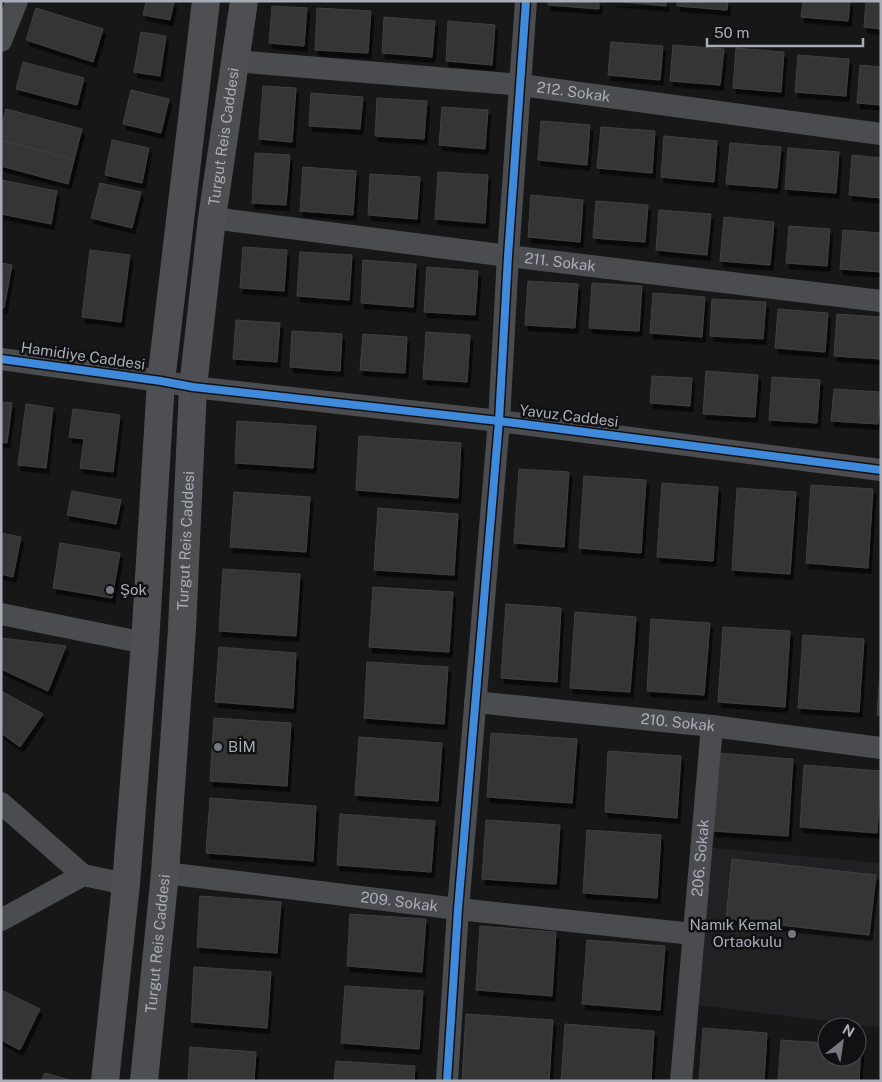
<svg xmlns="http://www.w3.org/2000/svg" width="882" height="1082" font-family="'Public Sans',sans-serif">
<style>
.built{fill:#212123}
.building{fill:#353536;stroke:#3f4043;filter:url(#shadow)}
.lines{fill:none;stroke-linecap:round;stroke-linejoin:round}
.minor{stroke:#4b4c50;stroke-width:22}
.major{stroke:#4d4f52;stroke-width:28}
.cycleway-casing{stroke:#111113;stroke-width:11}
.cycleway{stroke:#408adc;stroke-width:8}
.poi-dot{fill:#757880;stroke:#111113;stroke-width:2}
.labels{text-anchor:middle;stroke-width:5;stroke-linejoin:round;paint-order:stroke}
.street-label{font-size:15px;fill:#a8adb8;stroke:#111113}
.poi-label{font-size:15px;fill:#a8adb8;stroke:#111113;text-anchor:start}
</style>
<defs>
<filter id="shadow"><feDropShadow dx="3" dy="5.5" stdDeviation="0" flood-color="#0009"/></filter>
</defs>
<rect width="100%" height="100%" fill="#171717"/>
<path class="built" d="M711 848 881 863V1028L697 1005Z"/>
<g class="building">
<path d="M146 1H174L170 20 143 15Z"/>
<path d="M548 1H599V9L548 5Z"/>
<path d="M613 1H666V6Z"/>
<path d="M677 1H728L727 10 677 6Z"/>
<path d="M803 1H850L848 21 801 17Z"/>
<path d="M866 1H881V29L864 27Z"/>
<path d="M272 6 307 8 304 46 269 43Z"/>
<path d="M36 8 103 29 93 62 26 40Z"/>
<path d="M317 8 371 11 368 53 315 50Z"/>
<path d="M384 17 435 21 432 57 382 53Z"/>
<path d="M448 21 495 25 492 65 446 61Z"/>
<path d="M141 32 166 36 160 76 134 72Z"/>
<path d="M611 42 663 46 660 80 608 75Z"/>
<path d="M673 45 724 49 720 85 670 81Z"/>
<path d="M736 48 784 52 781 92 733 88Z"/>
<path d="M798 55 849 59 846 96 795 92Z"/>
<path d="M23 62 84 78 77 105 16 89Z"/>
<path d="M860 65 881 67V105L857 103Z"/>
<path d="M263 86 296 88 292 142 259 139Z"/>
<path d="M131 90 169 99 161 133 123 124Z"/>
<path d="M311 93 363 97 360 129 309 126Z"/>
<path d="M377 98 427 101 424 139 375 136Z"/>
<path d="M442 107 488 110 485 149 439 145Z"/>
<path d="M6 109 82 129 74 160 1 140V128Z"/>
<path d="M541 121 590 125 587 165 538 160Z"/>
<path d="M601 127 655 131 652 173 597 168Z"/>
<path d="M664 136 717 141 714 182 661 177Z"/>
<path d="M1 140 74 160 68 184 1 166Z"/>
<path d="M112 140 149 148 142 183 105 175Z"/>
<path d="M730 143 781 147 777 188 726 184Z"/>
<path d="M788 148 839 152 836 193 785 189Z"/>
<path d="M255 153 290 155 286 205 252 203Z"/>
<path d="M852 155 881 158V198L849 195Z"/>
<path d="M303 167 356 171 353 215 300 211Z"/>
<path d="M438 172 488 175 485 223 435 219Z"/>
<path d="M370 174 420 177 417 219 368 215Z"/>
<path d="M1 180 57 191 51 224 1 214Z"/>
<path d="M100 183 141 192 132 228 91 218Z"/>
<path d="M531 195 583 200 580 242 528 237Z"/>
<path d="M596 201 648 205 645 242 593 238Z"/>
<path d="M659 210 711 214 707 255 656 250Z"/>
<path d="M724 217 774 222 770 265 720 261Z"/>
<path d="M789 226 830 229 827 266 786 263Z"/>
<path d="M843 230 881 233V272L840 269Z"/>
<path d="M243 247 287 250 284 291 240 288Z"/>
<path d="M90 250 130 255 121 322 82 317Z"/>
<path d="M300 252 352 255 349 300 297 296Z"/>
<path d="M363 260 416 264 413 307 361 303Z"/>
<path d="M1 263 12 265 4 308H1Z"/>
<path d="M427 267 478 271 475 315 424 312Z"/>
<path d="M528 281 578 284 575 328 525 325Z"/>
<path d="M592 283 642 286 639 331 589 328Z"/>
<path d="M653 293 705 297 702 337 650 333Z"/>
<path d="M712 299 766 302 763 339 710 336Z"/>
<path d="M778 309 828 313 825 352 775 348Z"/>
<path d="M837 314 881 317V359L834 356Z"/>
<path d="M236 320 280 323 277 362 233 359Z"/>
<path d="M292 331 342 334 340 371 290 367Z"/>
<path d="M426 332 470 335 467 382 423 379Z"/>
<path d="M363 334 407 337 405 373 360 370Z"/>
<path d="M706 371 758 375 755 417 703 414Z"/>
<path d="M652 376 692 378 690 406 650 403Z"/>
<path d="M772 377 820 380 817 423 769 420Z"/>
<path d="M834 389 880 392 878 424 831 421Z"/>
<path d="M1 402 12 403 7 443 1 442Z"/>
<path d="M26 404 53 408 46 468 18 465Z"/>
<path d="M73 409 120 415 113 472 80 468 84 439 69 437Z"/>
<path d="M237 421 316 426 313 468 235 463Z"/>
<path d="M359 436 461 443 458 498 356 490Z"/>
<path d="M519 469 569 472 564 547 514 543Z"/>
<path d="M584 476 646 480 641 553 579 548Z"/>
<path d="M662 483 718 487 713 561 657 557Z"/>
<path d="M811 485 873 489 868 568 806 563Z"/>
<path d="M737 488 796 492 790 574 732 570Z"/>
<path d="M72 491 121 500 116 524 67 515Z"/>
<path d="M234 492 310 497 306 552 230 547Z"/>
<path d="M378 508 458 514 454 575 374 570Z"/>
<path d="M1 533 21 537 13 577 1 574Z"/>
<path d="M60 543 120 553 112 598 53 588Z"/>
<path d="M223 569 300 574 296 636 219 631Z"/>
<path d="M373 587 453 592 449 652 369 647Z"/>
<path d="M506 604 561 608 557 682 501 678Z"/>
<path d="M575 612 636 617 630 692 570 688Z"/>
<path d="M651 619 710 623 704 695 647 691Z"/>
<path d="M723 627 790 631 785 707 718 702Z"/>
<path d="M803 635 864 639 859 712 798 708Z"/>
<path d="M2 638 66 646 48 691 1 669Z"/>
<path d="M219 647 296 653 293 708 215 702Z"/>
<path d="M881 660V715H877Z"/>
<path d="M367 662 448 667 444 724 364 718Z"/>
<path d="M1 691 43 714 20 747 1 733Z"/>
<path d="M214 718 291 723 287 786 210 781Z"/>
<path d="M491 733 577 739 572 803 487 797Z"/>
<path d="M359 737 442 743 438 801 355 795Z"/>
<path d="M608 751 681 756 677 818 605 812Z"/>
<path d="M717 753 793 759 788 836 712 831Z"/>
<path d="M804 765 881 771 877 833 800 827Z"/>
<path d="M210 798 316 806 313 861 206 853Z"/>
<path d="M340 814 435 821 431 872 337 865Z"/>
<path d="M486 820 560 825 556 884 482 879Z"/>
<path d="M587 830 661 835 657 898 583 893Z"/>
<path d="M732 859 876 875 869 935 726 919Z"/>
<path d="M200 896 281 902 277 953 197 947Z"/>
<path d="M350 914 426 919 422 972 347 966Z"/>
<path d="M480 926 556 932 552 996 476 990Z"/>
<path d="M587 940 665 946 660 1010 582 1004Z"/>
<path d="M194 967 271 972 267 1028 191 1022Z"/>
<path d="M345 986 423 991 419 1049 341 1043Z"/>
<path d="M1 990 40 1009 20 1050 1 1040Z"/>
<path d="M466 1014 553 1020 549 1081H462Z"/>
<path d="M565 1024 654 1031 651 1081H561Z"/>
<path d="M703 1028 767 1033 764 1081H699Z"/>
<path d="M781 1040 827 1043V1057H857V1045L861 1046 859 1081H778Z"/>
<path d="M190 1047 256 1052 254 1081H188Z"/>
<path d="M336 1061 415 1066 414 1081H334Z"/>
<path d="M45 1073 73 1081H41Z"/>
</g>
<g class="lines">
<g class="minor">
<path d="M1 41 17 1"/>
<path id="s1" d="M235 61 521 85 881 134"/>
<path id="s2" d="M212 218 508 256 881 301"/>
<path d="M1 359 161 381 193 387 499 421 881 470"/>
<path d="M1 614 145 643"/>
<path id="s3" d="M475 702 712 726 881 748"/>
<path d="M1 803 83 875 126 884"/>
<path id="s4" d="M165 873 458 909 693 934"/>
<path d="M1 920 83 875"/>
<path d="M447 1081 458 909 499 421 508 256 526 1"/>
<path id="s5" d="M681 1081 712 726"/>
</g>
<g class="major">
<path d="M105 1081 126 884 145 643 161 381 206 1"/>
<path id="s6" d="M144 1081 165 873 182 629 193 387 212 218 244 1"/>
</g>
<g class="cycleway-casing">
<g id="cycleway">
<path d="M1 359 161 381 193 387 499 421 881 470"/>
<path d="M447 1081 458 909 499 421 508 256 526 1"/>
</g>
</g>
<use href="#cycleway" class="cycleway"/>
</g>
<g class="poi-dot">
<circle cx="110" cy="590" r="5"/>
<circle cx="218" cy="747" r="5"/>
<circle cx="792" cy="934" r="5"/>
</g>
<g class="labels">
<g class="street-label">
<text dy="5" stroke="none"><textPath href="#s1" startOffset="340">212. Sokak</textPath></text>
<text dy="5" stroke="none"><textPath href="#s6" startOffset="948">Turgut Reis Caddesi</textPath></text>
<text dy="5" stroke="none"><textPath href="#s2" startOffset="351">211. Sokak</textPath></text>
<text transform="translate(83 356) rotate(8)" y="5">Hamidiye Caddesi</text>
<text transform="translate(569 416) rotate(7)" y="5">Yavuz Caddesi</text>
<text dy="5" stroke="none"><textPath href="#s6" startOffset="542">Turgut Reis Caddesi</textPath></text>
<text dy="5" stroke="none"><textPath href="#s3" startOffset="204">210. Sokak</textPath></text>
<text dy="5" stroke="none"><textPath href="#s5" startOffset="224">206. Sokak</textPath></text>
<text dy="5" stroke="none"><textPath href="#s4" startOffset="236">209. Sokak</textPath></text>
<text dy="5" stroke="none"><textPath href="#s6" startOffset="138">Turgut Reis Caddesi</textPath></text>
</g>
<g class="poi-label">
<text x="120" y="595">Şok</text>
<text x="228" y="752">BİM</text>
<text x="782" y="930" text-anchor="end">Namık Kemal<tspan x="782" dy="17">Ortaokulu</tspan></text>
</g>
</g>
<rect width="882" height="1082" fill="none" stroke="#a8adb8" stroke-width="5"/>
<g transform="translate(842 1042) rotate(30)"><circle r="24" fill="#111113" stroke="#4d4f55"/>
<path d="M0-4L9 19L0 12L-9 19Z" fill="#757880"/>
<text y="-8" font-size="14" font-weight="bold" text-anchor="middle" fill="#a8adb8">N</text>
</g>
<path d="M707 38v8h156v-8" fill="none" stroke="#a8adb8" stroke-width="2.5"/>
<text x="714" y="38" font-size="15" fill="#a8adb8" stroke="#111113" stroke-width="4" paint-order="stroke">50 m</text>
</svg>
